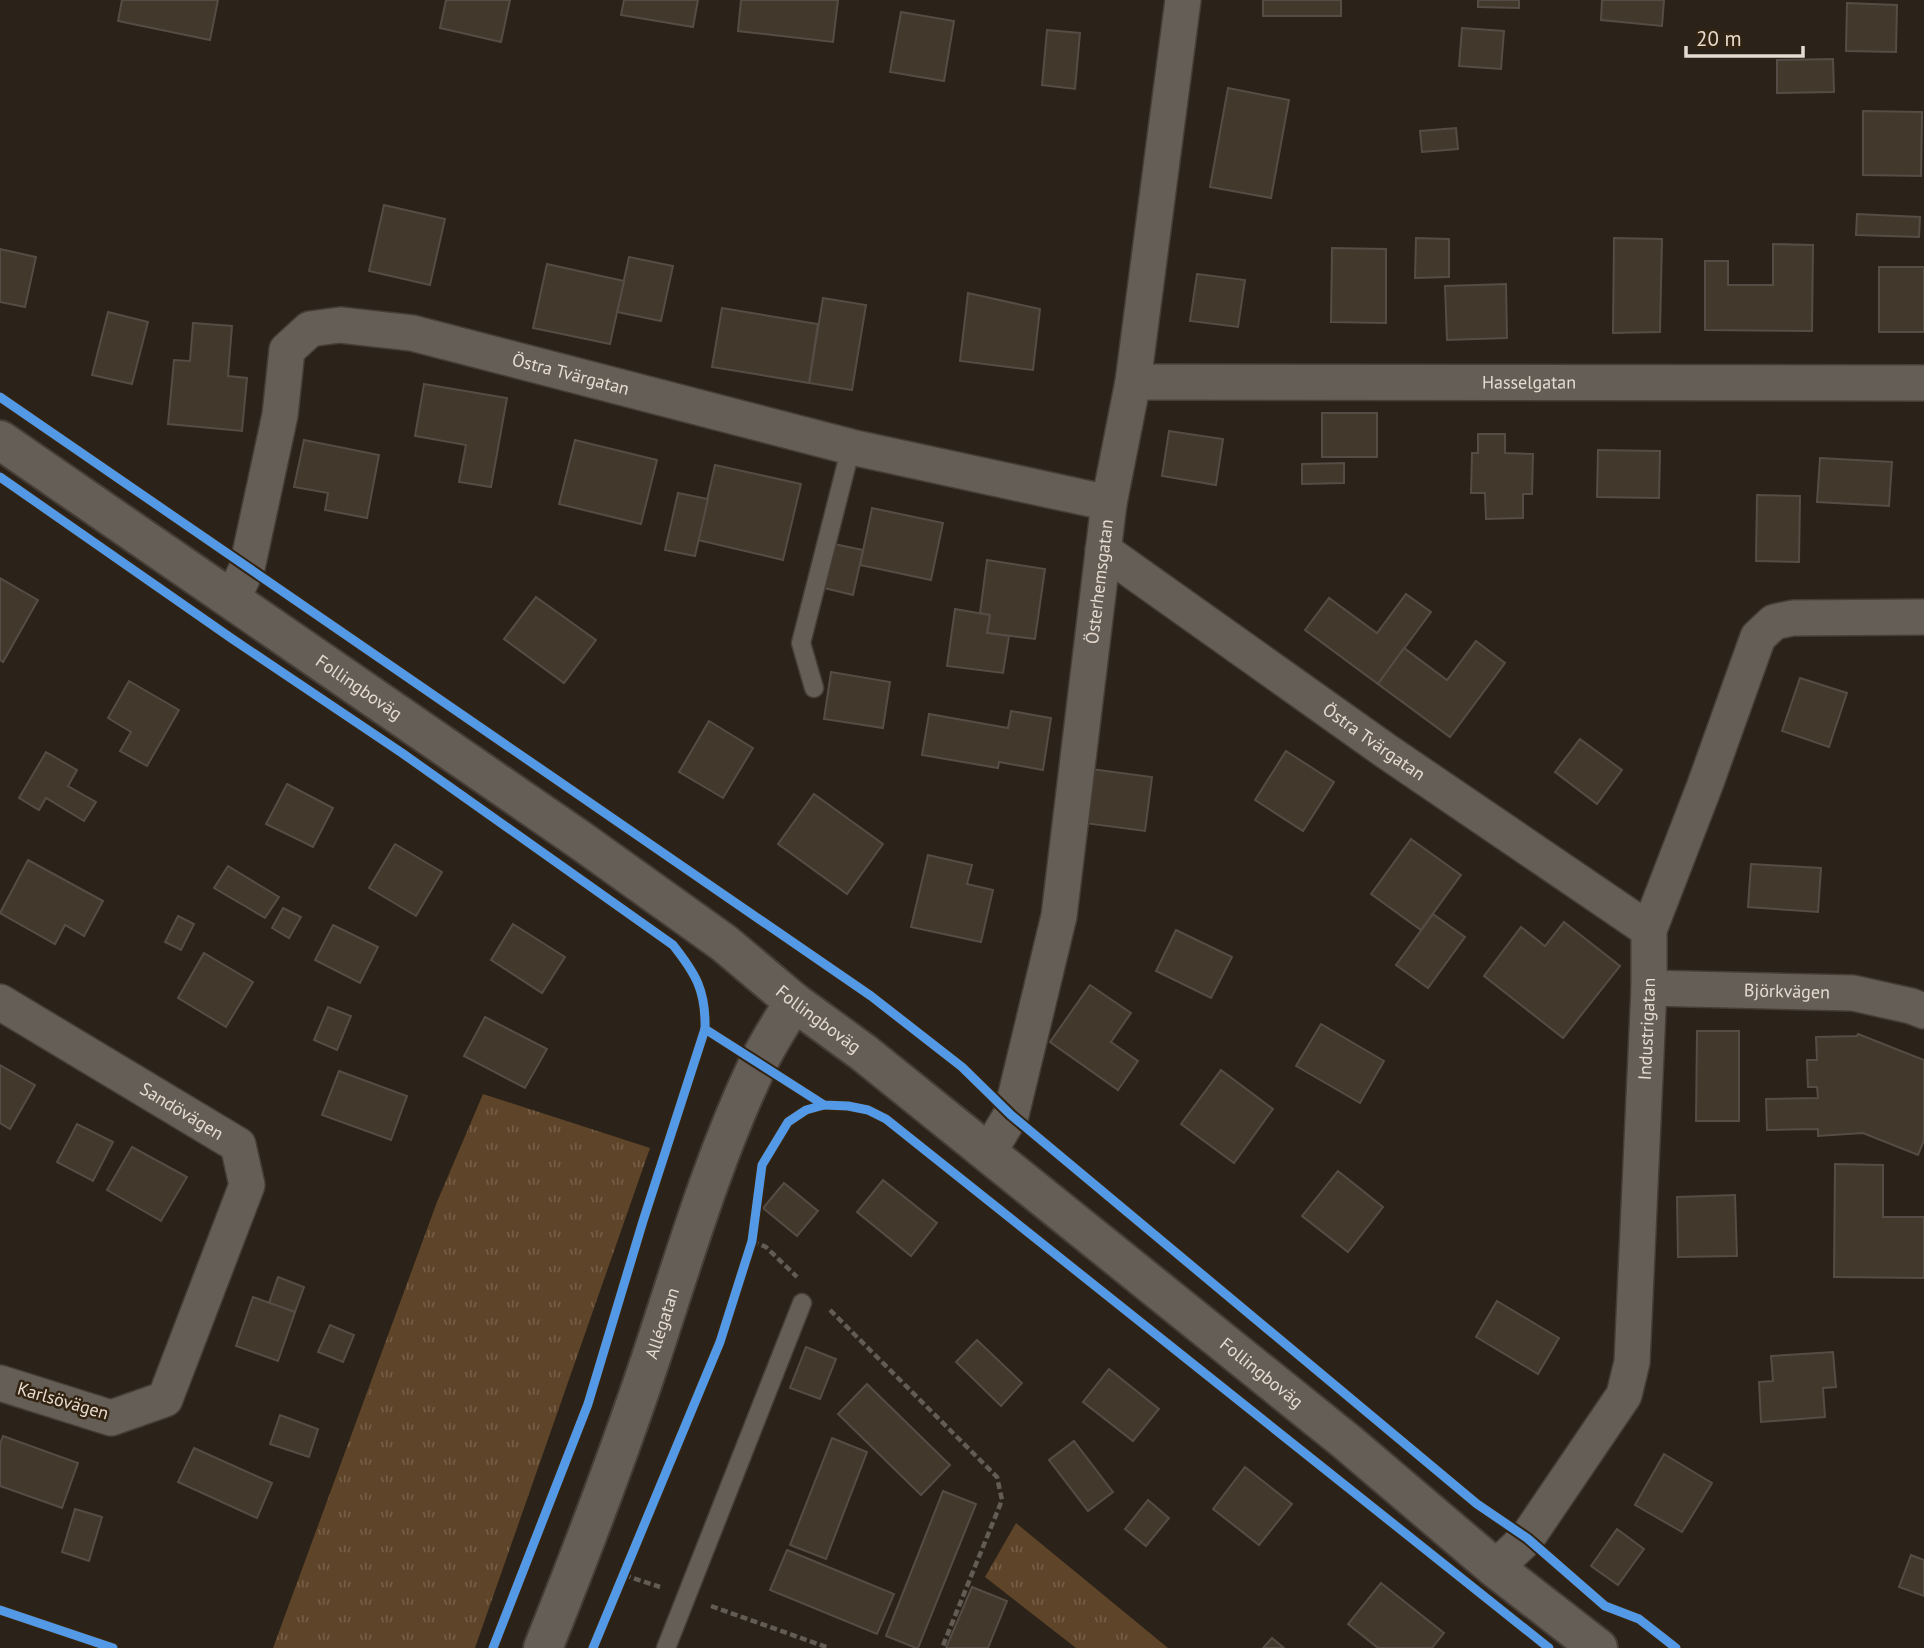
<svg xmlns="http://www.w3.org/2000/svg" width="1924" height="1648" font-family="'PT Sans',sans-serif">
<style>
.grass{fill:url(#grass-tufts)}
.building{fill:#43382c;stroke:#554d45;stroke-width:2}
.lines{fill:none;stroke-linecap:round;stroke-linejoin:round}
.lane-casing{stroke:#453d36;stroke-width:21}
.street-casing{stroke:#453d36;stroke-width:38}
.secondary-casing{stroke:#453d36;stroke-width:42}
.path{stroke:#625c54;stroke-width:4.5;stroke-dasharray:7 3.5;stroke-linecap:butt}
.lane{stroke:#655e56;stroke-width:18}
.street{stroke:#655e56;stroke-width:35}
.secondary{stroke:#655e56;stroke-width:38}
.cycleway-casing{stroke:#332311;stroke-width:13}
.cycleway{stroke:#5399e6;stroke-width:9}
.labels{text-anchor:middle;stroke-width:5;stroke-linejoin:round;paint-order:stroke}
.street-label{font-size:18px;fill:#e6dbd0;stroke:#332311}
</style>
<defs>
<pattern id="grass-tufts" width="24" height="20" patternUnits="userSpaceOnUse" patternTransform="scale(1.75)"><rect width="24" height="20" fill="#5e4428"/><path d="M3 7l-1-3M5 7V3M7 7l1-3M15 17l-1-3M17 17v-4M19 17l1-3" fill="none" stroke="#755e46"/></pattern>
</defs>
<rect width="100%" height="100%" fill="#2b2219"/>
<g class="grass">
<path d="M483 1094 650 1148 475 1648H273L437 1202Z"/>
<path d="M1016 1523 1168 1648H1076L985 1577Z"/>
</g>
<g class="building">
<path d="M122 0H218L210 40 118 21Z"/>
<path d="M446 0H510L501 42 440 28Z"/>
<path d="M624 0H698L693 27 621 15Z"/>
<path d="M741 0H838L833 42 738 31Z"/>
<rect x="1263" y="0" width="78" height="16"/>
<path d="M1478 0H1519V8L1478 7Z"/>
<path d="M1602 0H1664L1662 26 1601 20Z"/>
<path d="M1847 3 1897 5 1896 52 1846 51Z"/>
<path d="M901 12 954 21 944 81 890 72Z"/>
<path d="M1462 28 1504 31 1501 69 1459 66Z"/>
<path d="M1047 30 1080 33 1075 89 1042 85Z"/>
<path d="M1833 59 1834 92 1777 93V60Z"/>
<path d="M1228 88 1289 100 1271 198 1210 187Z"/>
<path d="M1863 111 1922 112 1921 176 1863 175Z"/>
<path d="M1456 128 1458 149 1422 152 1420 131Z"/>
<path d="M384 205 445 219 430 285 369 271Z"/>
<path d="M1857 214 1920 217 1919 237 1856 235Z"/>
<path d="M1416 238 1449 239V277L1415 278Z"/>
<path d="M1614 238 1662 239 1660 332 1613 333Z"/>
<path d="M1773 244 1813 245 1812 331 1705 330V261H1728V285H1773Z"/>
<path d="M1332 248 1386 249V323L1331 322Z"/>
<path d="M0 249 36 257 25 307 0 302Z"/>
<path d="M629 257 673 266 661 321 617 312Z"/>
<path d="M547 264 624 281 610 344 533 328Z"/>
<rect x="1879" y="267" width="45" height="65"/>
<path d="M1197 274 1245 280 1238 327 1190 321Z"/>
<path d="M1506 284 1507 338 1447 340 1445 286Z"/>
<path d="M968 293 1040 309 1033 370 960 361Z"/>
<path d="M823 298 866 305 852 390 809 383Z"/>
<path d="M722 308 818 324 809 383 712 367Z"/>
<path d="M108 312 148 322 132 384 92 375Z"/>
<path d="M193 323 232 326 228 376 247 378 242 431 168 424 174 360 190 361Z"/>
<path d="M424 384 507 398 491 487 459 482 466 445 415 436Z"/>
<rect x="1322" y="413" width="55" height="44"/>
<path d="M1169 431 1223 439 1216 485 1162 476Z"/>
<path d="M1478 434H1505V453L1533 454 1532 494H1523V518L1486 519 1485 493H1471L1472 453H1478Z"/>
<path d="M304 440 379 455 367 518 325 510 328 493 294 487Z"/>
<path d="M575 440 657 460 641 524 559 504Z"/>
<path d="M1598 450 1660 451 1659 498 1597 497Z"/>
<path d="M1820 458 1892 462 1889 506 1817 502Z"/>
<path d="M1344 463V483L1302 484V464Z"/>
<path d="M715 465 801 484 783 560 698 540Z"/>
<path d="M678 493 708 499 695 556 665 550Z"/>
<path d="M1757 495 1800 496 1799 562 1756 561Z"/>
<path d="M872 508 943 523 931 580 860 565Z"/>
<path d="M834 544 863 550 853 595 824 588Z"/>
<path d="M987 560 1045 569 1035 639 987 633 990 615 980 613Z"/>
<path d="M0 578 38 600 3 662 0 660Z"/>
<path d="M1406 594 1431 612 1378 684 1305 630 1329 598 1377 633Z"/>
<path d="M536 597 596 640 564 683 504 639Z"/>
<path d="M955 609 990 615 987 633 1009 636 1003 673 947 666Z"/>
<path d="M1476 641 1505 663 1450 737 1378 684 1404 648 1447 680Z"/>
<path d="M831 672 890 682 883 728 824 719Z"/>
<path d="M1800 678 1847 693 1829 747 1782 731Z"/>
<path d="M129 681 179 710 147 766 120 751 131 732 108 718Z"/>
<path d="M1011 711 1051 718 1043 770 999 762 998 768 922 755 929 714 1008 728Z"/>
<path d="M709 721 753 748 723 798 679 772Z"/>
<path d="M1580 739 1622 770 1597 804 1555 772Z"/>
<path d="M1286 751 1334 782 1303 831 1255 800Z"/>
<path d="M46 752 77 770 68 786 96 802 84 821 46 798 39 810 19 798Z"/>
<path d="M1091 769 1152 777 1145 831 1084 823Z"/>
<path d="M287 784 333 808 313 847 266 824Z"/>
<path d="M814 794 883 844 847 894 778 844Z"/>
<path d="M1411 839 1461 875 1421 930 1371 894Z"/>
<path d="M395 844 442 872 416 916 369 888Z"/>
<path d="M928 855 972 865 967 884 993 890 981 942 911 927Z"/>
<path d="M28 860 103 901 84 936 65 925 55 944 0 913Z"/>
<path d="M1751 864 1821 868 1818 912 1748 907Z"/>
<path d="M228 866 279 897 265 918 214 888Z"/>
<path d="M283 908 301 917 289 938 272 928Z"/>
<path d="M1433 914 1465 937 1428 988 1396 965Z"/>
<path d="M178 916 194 924 181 950 165 942Z"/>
<path d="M1564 922 1620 966 1563 1038 1484 976 1521 927 1545 946Z"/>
<path d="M513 924 565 957 542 993 491 960Z"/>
<path d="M333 925 378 947 360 983 315 960Z"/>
<path d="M1176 930 1232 957 1211 998 1156 971Z"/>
<path d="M204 953 253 982 226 1027 178 998Z"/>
<path d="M1090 985 1131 1013 1111 1042 1138 1061 1118 1090 1050 1042Z"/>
<path d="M328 1007 351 1016 337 1050 314 1040Z"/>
<path d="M485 1017 547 1049 525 1088 464 1056Z"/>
<path d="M1321 1024 1384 1061 1360 1103 1296 1066Z"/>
<path d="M1697 1031H1739V1121H1696Z"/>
<path d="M1858 1034 1924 1060V1140L1918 1155 1863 1133 1818 1136V1129L1767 1130 1766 1099 1818 1098 1817 1087H1808L1807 1060H1817L1816 1037 1857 1036Z"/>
<path d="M0 1065 35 1085 10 1129 0 1123Z"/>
<path d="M1221 1070 1273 1109 1234 1163 1181 1124Z"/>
<path d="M339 1071 407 1096 391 1140 322 1115Z"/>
<path d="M77 1124 113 1142 93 1181 57 1162Z"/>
<path d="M132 1147 187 1177 161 1221 107 1190Z"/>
<path d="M1835 1164 1883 1165V1217H1924V1278L1834 1277Z"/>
<path d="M1338 1171 1383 1207 1348 1252 1302 1216Z"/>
<path d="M883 1180 937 1223 911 1256 857 1212Z"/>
<path d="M784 1183 818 1211 797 1236 763 1208Z"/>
<path d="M1735 1195 1737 1256 1678 1257 1677 1197Z"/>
<path d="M278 1277 304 1287 295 1312 269 1303Z"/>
<path d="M253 1297 295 1312 278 1361 236 1346Z"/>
<path d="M1497 1301 1559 1338 1538 1374 1476 1337Z"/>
<path d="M330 1325 354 1335 343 1362 318 1352Z"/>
<path d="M977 1340 1022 1383 1001 1406 956 1362Z"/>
<path d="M806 1347 836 1359 820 1399 790 1388Z"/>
<path d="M1833 1352 1836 1387 1823 1388 1825 1417 1761 1422 1759 1382 1773 1381 1771 1356Z"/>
<path d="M1109 1369 1159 1409 1133 1441 1083 1402Z"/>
<path d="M867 1384 950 1465 921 1495 838 1414Z"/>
<path d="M280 1415 318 1429 309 1457 270 1444Z"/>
<path d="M3 1436 78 1463 62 1508 0 1486V1444Z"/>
<path d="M832 1438 867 1452 826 1559 790 1545Z"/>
<path d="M1074 1441 1113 1492 1088 1511 1049 1460Z"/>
<path d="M194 1448 272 1483 257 1518 178 1482Z"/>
<path d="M1664 1454 1712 1483 1682 1532 1635 1505Z"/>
<path d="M1245 1467 1292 1504 1259 1545 1213 1509Z"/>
<path d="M943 1491 976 1504 918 1648H916L886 1636Z"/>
<path d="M1148 1500 1169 1518 1146 1546 1125 1529Z"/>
<path d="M75 1509 102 1517 89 1561 62 1552Z"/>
<path d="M1617 1529 1644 1549 1618 1585 1591 1566Z"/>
<path d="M787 1550 894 1594 877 1634 770 1590Z"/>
<path d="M1911 1555 1924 1560V1596L1899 1587Z"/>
<path d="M1381 1583 1444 1633 1432 1648H1378L1348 1624Z"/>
<path d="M972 1587 1007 1601 988 1648H946Z"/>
<path d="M1272 1638 1284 1648H1263Z"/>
</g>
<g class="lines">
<g class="lane-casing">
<g id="lane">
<path d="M814 688 801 643 851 447"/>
<path d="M666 1648 802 1303"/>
</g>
</g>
<g class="street-casing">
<g id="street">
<path id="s1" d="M1133 382 1924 383"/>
<path id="s2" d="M1103 550 1386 751 1649 930"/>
<path id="s3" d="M232 600 247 568 280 415 287 350 310 329 340 325 412 333 851 447 1109 503"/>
<path id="s4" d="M1649 988 1853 993 1911 1006 1924 1011"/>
<path id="s5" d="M0 1002 238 1145 247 1185 165 1399 111 1418 0 1383"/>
<path id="s6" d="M988 1153 1011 1115 1059 916 1109 503 1133 382 1183 0"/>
<path id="s7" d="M1495 1568 1527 1538 1624 1395 1632 1362 1649 988V930L1705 785 1758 637 1774 622 1793 618 1924 617"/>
</g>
</g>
<g class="secondary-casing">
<g id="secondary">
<path id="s8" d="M0 440 580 840 724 943 794 1002 864 1053 1347 1442 1495 1568 1598 1648"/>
<path id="s9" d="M543 1648C582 1551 619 1454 652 1355 684 1258 713 1159 757 1066 767 1044 781 1023 794 1002"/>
</g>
</g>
<g class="path">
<path d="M752 1241 766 1247 797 1277"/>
<path d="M830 1310 997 1477 1002 1500 942 1648"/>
<path d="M624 1575 660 1587"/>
<path d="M711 1606 829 1648"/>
</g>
<use href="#lane" class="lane"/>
<use href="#street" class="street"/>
<use href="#secondary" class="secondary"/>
<g class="cycleway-casing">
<g id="cycleway">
<path d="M0 397 871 996 962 1067 1011 1115 1477 1504 1527 1538 1605 1606 1639 1619 1676 1648"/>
<path d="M0 477 231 638 402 753 673 945C696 974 706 991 705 1029L824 1105 848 1106 868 1110 886 1119 1549 1648"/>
<path d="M0 1610 113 1648"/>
<path d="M493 1648 588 1404 643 1221 705 1029"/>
<path d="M593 1648 720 1342 752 1241 762 1165 788 1122 806 1110 824 1105"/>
</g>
</g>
<use href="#cycleway" class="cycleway"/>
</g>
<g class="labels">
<g class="street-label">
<text dy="6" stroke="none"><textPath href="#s3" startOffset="555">Östra Tvärgatan</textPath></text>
<text dy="6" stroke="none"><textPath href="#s1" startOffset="396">Hasselgatan</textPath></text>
<text dy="6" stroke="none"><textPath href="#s6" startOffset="586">Österhemsgatan</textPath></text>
<text dy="6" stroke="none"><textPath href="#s8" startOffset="436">Follingboväg</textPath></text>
<text dy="6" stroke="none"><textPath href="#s2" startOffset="332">Östra Tvärgatan</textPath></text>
<text dy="6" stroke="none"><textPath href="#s4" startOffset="138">Björkvägen</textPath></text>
<text dy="6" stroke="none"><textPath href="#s8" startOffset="1003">Follingboväg</textPath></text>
<text dy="6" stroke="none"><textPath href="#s7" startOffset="584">Industrigatan</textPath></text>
<text dy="6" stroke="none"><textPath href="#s5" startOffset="212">Sandövägen</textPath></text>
<text dy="6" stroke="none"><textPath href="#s9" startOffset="346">Allégatan</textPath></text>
<text dy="6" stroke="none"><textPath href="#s8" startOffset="1570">Follingboväg</textPath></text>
<text transform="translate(63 1401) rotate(16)" y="6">Karlsövägen</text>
</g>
</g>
<path d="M1686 46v10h117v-10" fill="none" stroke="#e6dbd0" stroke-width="3.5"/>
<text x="1696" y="46" font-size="21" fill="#e6dbd0" stroke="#332311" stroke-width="5" paint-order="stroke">20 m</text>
</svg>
